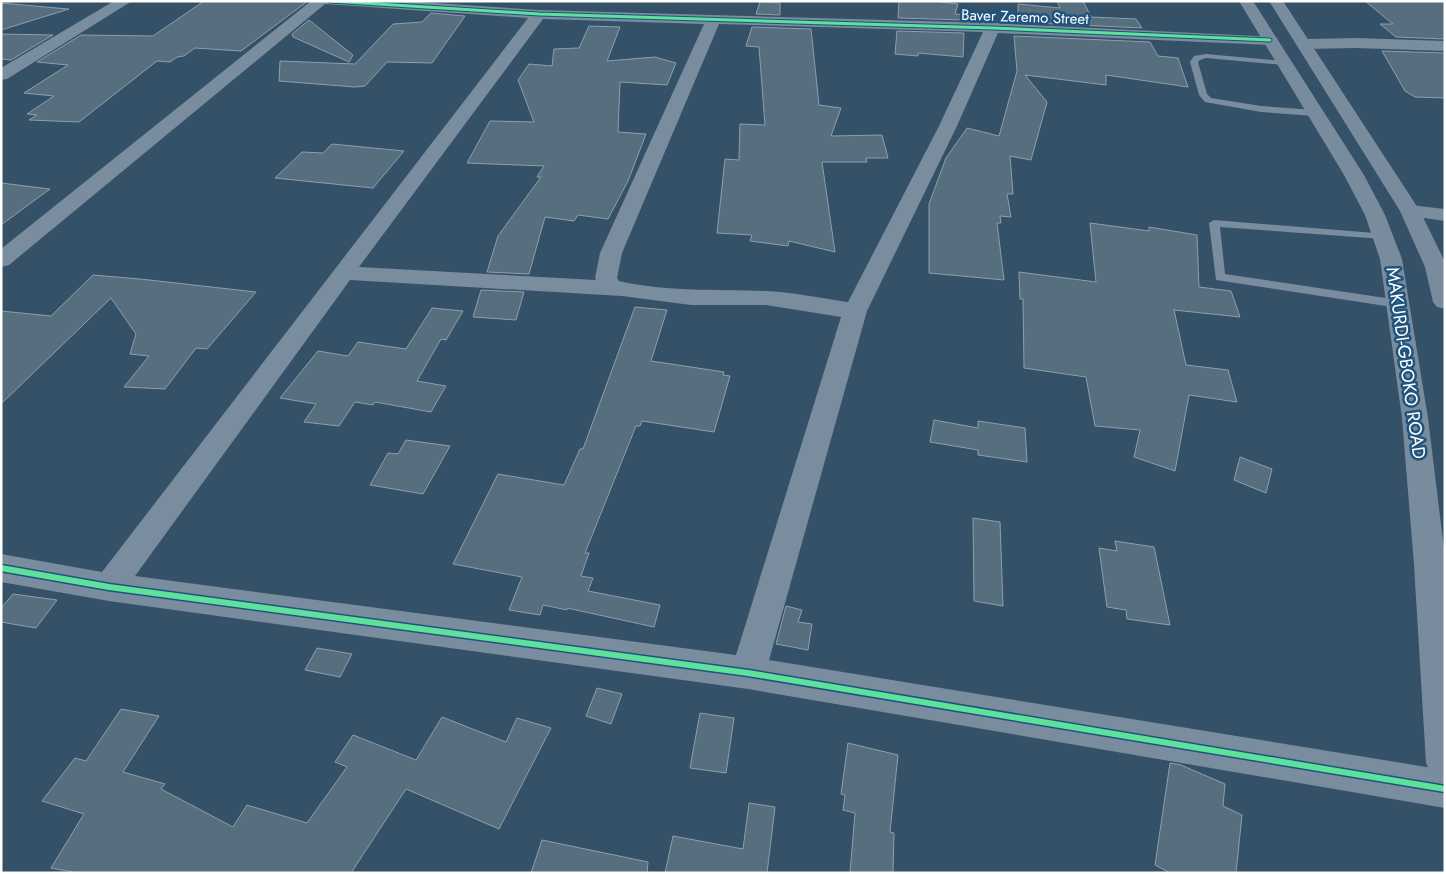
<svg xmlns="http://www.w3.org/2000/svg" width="1446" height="874" font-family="Jost,sans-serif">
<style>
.building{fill:#576e7f;stroke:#8d9fad}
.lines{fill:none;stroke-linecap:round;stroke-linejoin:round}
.lane{fill:#798d9f;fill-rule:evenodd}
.street{fill:#798d9f;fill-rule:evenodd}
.primary{fill:#788c9d;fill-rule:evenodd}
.cycleway-far1-casing{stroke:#1e547e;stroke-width:5}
.cycleway-casing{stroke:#1e547e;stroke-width:9}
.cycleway-far1{stroke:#60e19b;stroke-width:3}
.cycleway{stroke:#60e19b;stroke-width:6}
.labels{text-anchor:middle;stroke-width:5;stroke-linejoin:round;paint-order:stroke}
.far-street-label{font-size:15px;fill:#fff;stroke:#1e547e}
.street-label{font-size:18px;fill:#fff;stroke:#1e547e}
</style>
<rect width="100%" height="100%" fill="#345168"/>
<g class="building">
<path d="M204 1H308L241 51 195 48 184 56 177 57 170 62 157 61 79 122 29 120 37 115 27 114 54 96 24 93 68 65 37 62 81 35 153 36Z"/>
<path d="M899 1H933L958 4 955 14 964 15V20L898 18Z"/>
<path d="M1057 1H1083L1091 17 1136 19 1142 28 1013 22 1012 15 1018 16V4L1060 8Z"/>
<path d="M1365 1H1445V39L1396 37 1380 24H1393Z"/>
<path d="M760 2 780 3V15L756 14Z"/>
<path d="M1 3 68 9H69L1 30Z"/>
<path d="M431 13 465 16 432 63 387 62 365 86 355 87 279 81 280 61 355 64 393 24 422 22Z"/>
<path d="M309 20 353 55 349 62 293 37 292 34Z"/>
<path d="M589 26 620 27 607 61 655 57 676 63 667 85 620 82 618 132 646 134 628 181 608 219 578 215 574 221 545 217 529 274 487 272 498 236 541 177H537L544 166 467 163 490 121 534 122 518 80 529 64 552 66 554 49 579 48Z"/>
<path d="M752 27 811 29 819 105 841 108 831 136 882 135 888 158H866L867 162H822L835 252 789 241 788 246 750 241 752 235 717 233 725 159 739 160 740 124 765 125 759 47 746 46Z"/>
<path d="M897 31 964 33 963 57 918 53V56L895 54Z"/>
<path d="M1 34 53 35 11 60 1 59Z"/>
<path d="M1014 36 1150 42 1158 56 1178 58 1188 87 1106 75V85L1025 75 1047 102 1031 160 1010 156 1013 194H1007L1011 217 1000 216 1001 223H997L1004 280 929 273V204L946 158 967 128 999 136 1017 71Z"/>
<path d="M1382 51 1445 53V98L1415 97 1405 91Z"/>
<path d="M332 144 404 151 373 188 275 178 302 152 323 153Z"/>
<path d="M1 183 50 189 1 225Z"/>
<path d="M1090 223 1149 231V227L1197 235 1199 287 1231 291 1240 317 1174 310 1186 365 1228 370 1237 402 1189 395 1175 471 1134 457 1140 430 1095 426 1086 377 1024 368 1023 299H1020L1019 272 1096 282Z"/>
<path d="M93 275 140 279 256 292 207 349 196 348 165 389 124 387 149 356 130 354 136 334 111 298 1 404V311L51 316Z"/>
<path d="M481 290 524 292 516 320 473 317Z"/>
<path d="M635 307 667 310 651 361 724 372 723 375 730 376 714 432 642 421 640 426H636L585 553H589L581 576 593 578 588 591 660 605 654 627 567 608V610L543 605 540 615 509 610 522 577 453 564 498 474 564 485 580 449H583Z"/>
<path d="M432 308 463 311 446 340 441 339 417 381 446 386 431 412 375 402 373 405 355 402 339 426 304 422 316 404 280 398 318 351 348 356 358 342 406 349Z"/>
<path d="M934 420 978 428V421L1025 428 1027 462 978 455V450L930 442Z"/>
<path d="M406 440 450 446 423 494 370 485 388 453 398 454Z"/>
<path d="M1240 457 1272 469 1266 493 1234 480Z"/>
<path d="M973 518 1000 522 1003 606 974 601Z"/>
<path d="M1115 541 1154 547 1170 625 1127 619 1126 610 1107 607 1099 548 1117 551Z"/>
<path d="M13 594 57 600 36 628 1 622V608Z"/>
<path d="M786 606 802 610 798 622 812 624 808 650 776 644Z"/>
<path d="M317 648 352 654 340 677 305 670Z"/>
<path d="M597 688 622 694 611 724 586 716Z"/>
<path d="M121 709 159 716 123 772 165 784 161 789 233 827 247 805 307 823 347 767 335 762 353 735 416 760 442 717 506 742 517 718 551 728 499 829 406 789 351 873H78L51 868 84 814 42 801 75 758 86 761Z"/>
<path d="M700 713 734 718 726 773 690 768Z"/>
<path d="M848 743 898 755 890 832 894 833 893 873H850L855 813 843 810 845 795 841 794Z"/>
<path d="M1170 763 1181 765 1225 784 1223 806 1242 815 1236 873H1170L1155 865Z"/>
<path d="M749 803 775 807 767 873H665L673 836 743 849Z"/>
<path d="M542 840 648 862 647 873H531Z"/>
</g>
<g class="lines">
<g class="lane">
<path d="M1206 54 1284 61 1288 63 1284 65 1206 58 1200 60 1198 62 1207 94 1211 98 1261 106 1315 110 1319 113 1315 116 1261 112 1205 102 1199 95 1190 62 1194 56Z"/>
<path d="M1214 220 1387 234 1388 236 1387 238 1383 239 1220 227 1225 274 1399 300 1405 304 1399 308 1216 280 1209 223Z"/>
</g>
<g class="street">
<path d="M114 1H132L7 79 1 80V68Z"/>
<path d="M311 1H404L539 10 993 23 1276 37 1278 40 1276 43 1270 45 998 33 957 126 867 311 769 660 1445 770V808L748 689 109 601 1 582V554L102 572 528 18 325 4 9 265 1 267V249ZM543 19 704 24 600 253 595 278 596 280 359 267ZM719 24 983 32 939 126 848 302C820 298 792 292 764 291 716 289 667 292 619 281L617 278 622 253ZM350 280 622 296 691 305H766L841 317 736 655 135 576Z"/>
<path d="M1356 38 1445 41V51L1356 48 1305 49 1299 47 1297 44 1299 41 1305 39Z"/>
<path d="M1410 205 1445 209V221L1403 215 1400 211 1403 207Z"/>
</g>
<g class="primary">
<path d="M1239 1H1253L1364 175 1385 215 1402 259 1428 418 1445 557V782L1432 776 1426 763 1414 565 1402 418 1380 259 1365 215 1344 175Z"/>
<path d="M1269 1H1283L1420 211 1445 262V309L1437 307 1433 302 1425 267 1400 211Z"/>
</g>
<g class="cycleway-far1-casing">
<path id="cycleway-far1" d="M330 1 539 14 993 28 1270 40"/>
</g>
<g class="cycleway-casing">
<path id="cycleway" d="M1 568 109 587 748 673 1445 789"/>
</g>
<use href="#cycleway-far1" class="cycleway-far1"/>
<use href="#cycleway" class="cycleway"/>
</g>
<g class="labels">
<g class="far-street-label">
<text transform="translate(1025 17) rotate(2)" y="5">Baver Zeremo Street</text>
</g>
<g class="street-label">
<text transform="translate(1406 363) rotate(82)" y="6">MAKURDI-GBOKO ROAD</text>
</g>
</g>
<rect width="1446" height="874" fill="none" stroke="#ffffff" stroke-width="5"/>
</svg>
